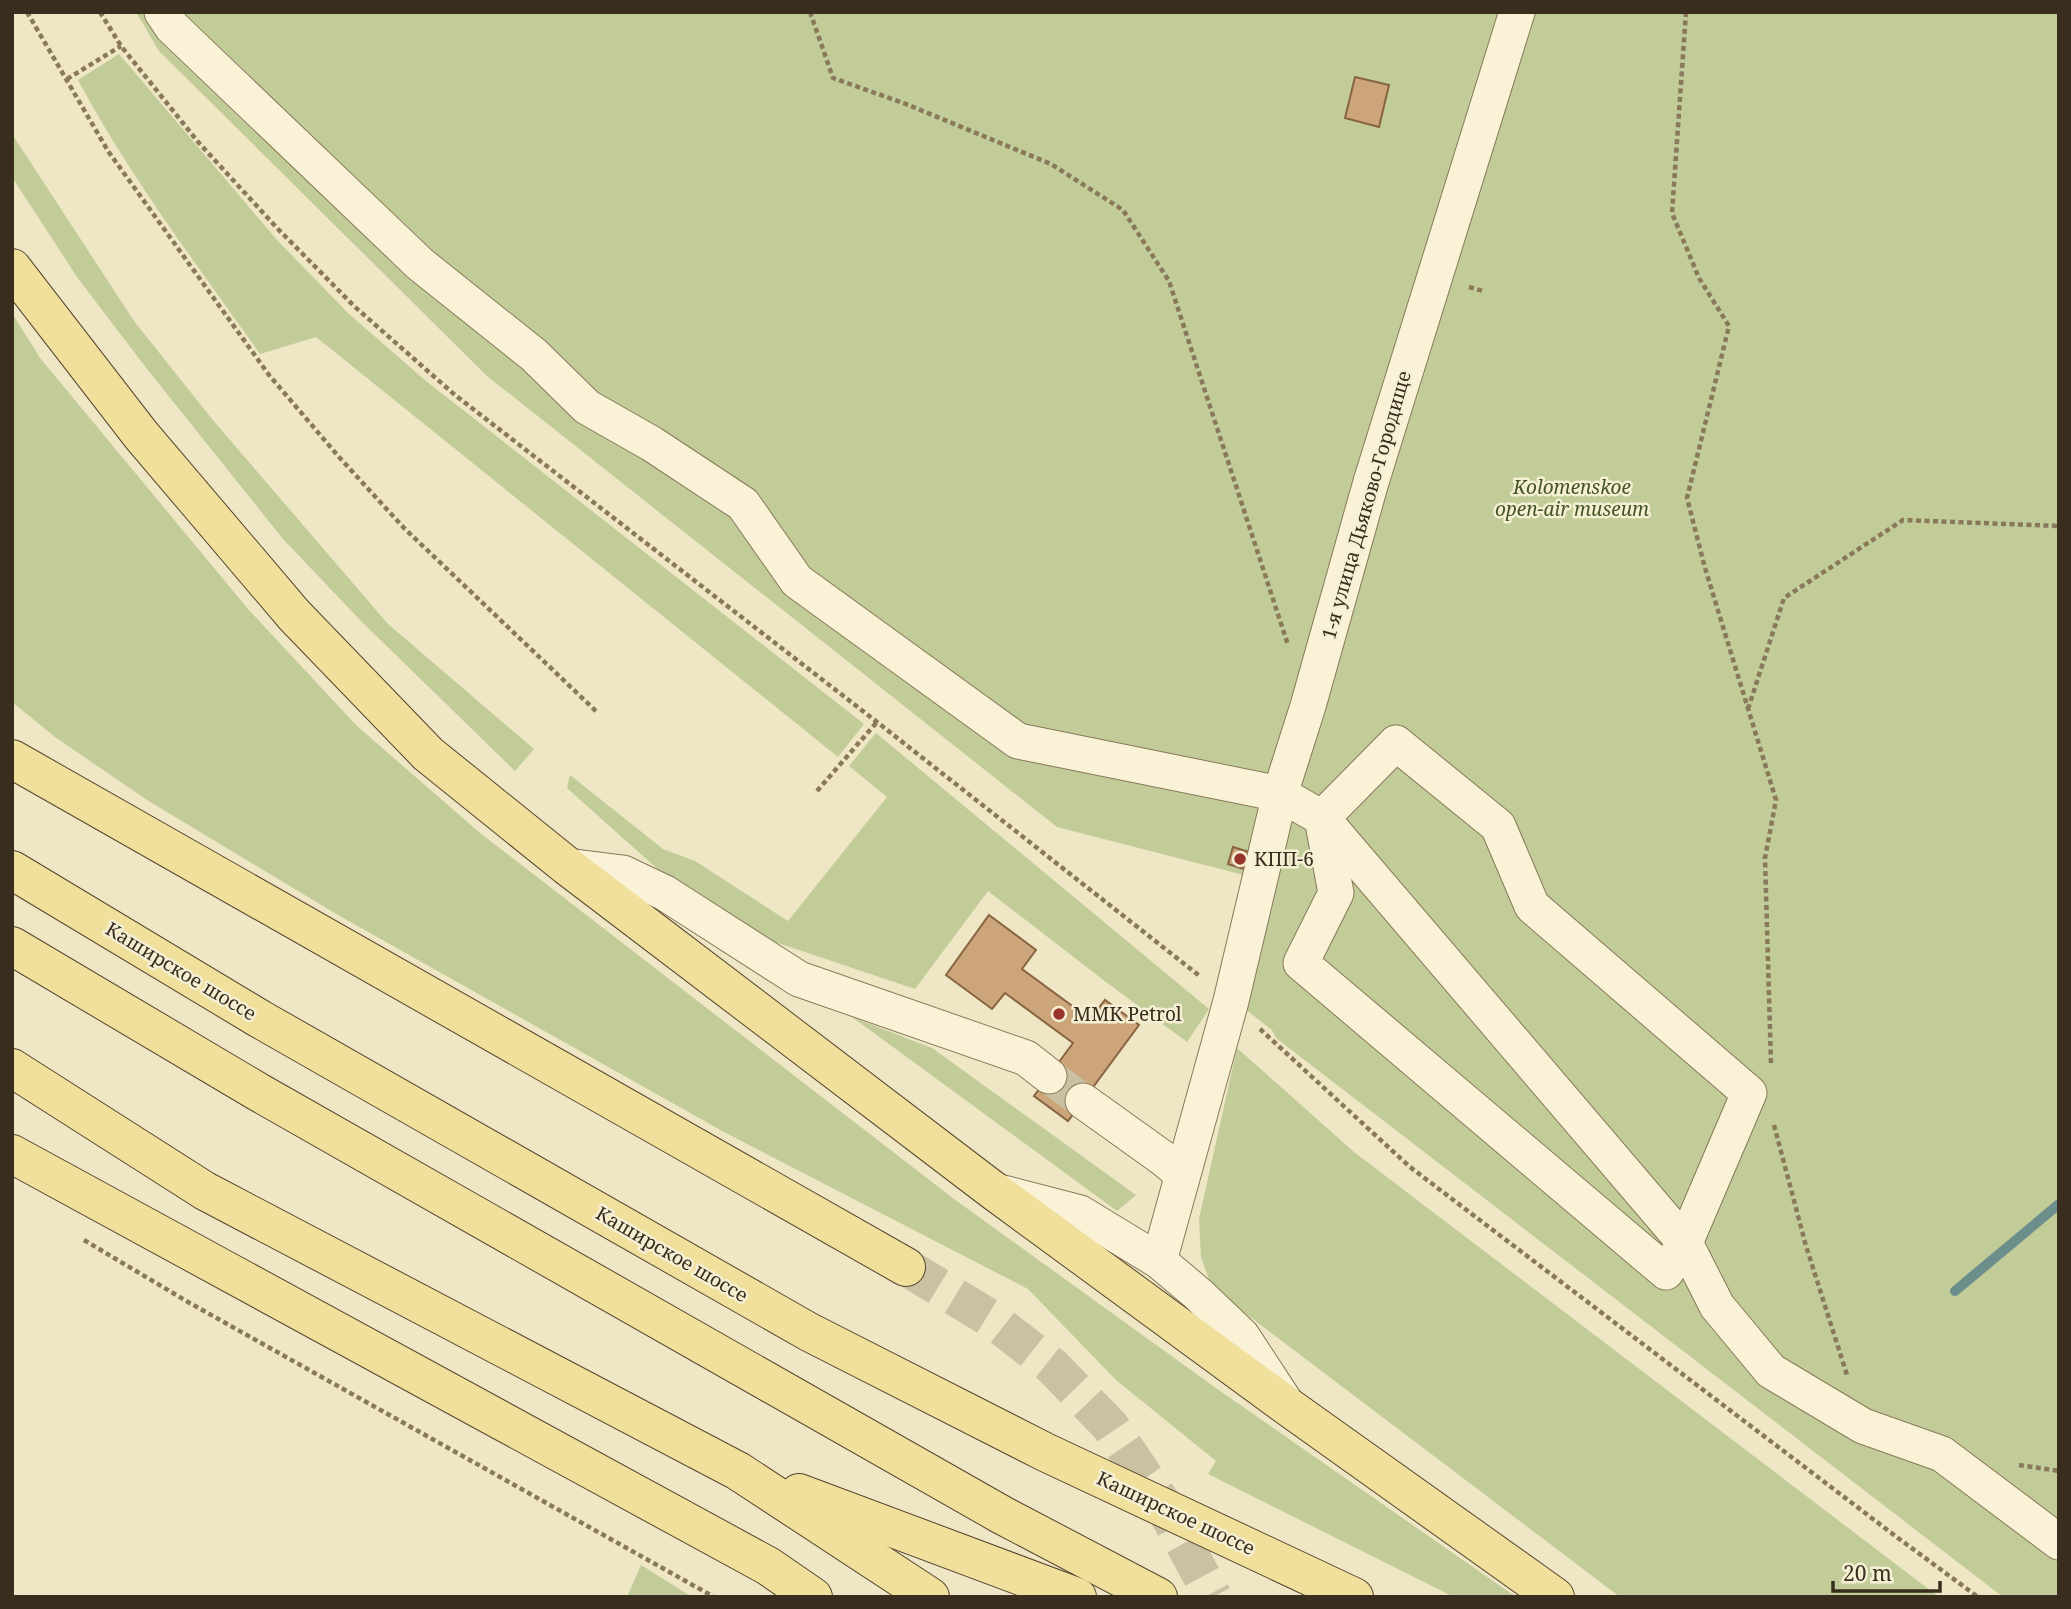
<svg xmlns="http://www.w3.org/2000/svg" width="2071" height="1609" font-family="'Noto Serif',serif">
<style>
.green{fill:#c1cc98}
.lines{fill:none;stroke-linecap:round;stroke-linejoin:round}
.stream{stroke:#6d8f8b;stroke-width:10}
.building{fill:#cca57a;stroke:#886440;stroke-width:2}
.minor-tunnel{stroke:#cac1a3;stroke-width:35;stroke-dasharray:35 18;stroke-linecap:butt}
.major-tunnel{stroke:#cac1a3;stroke-width:38;stroke-dasharray:38 19;stroke-linecap:butt}
.minor-casing{stroke:#89785a;stroke-width:37}
.major-casing{stroke:#56452f;stroke-width:40}
.path{stroke:#89785a;stroke-width:4.5;stroke-dasharray:5 3.5;stroke-linecap:butt}
.minor{stroke:#f9f2d7;stroke-width:35}
.major{stroke:#f1df9c;stroke-width:38}
.poi-dot{fill:#98352b;stroke:#f5efd4;stroke-width:2.5}
.labels{text-anchor:middle;stroke-width:5;stroke-linejoin:round;paint-order:stroke}
.park-label{font-size:19px;font-style:italic;fill:#445525;stroke:#f5efd4}
.street-label{font-size:19px;fill:#392e1e;stroke:#f5efd4}
.poi-label{font-size:19px;fill:#392e1e;stroke:#f5efd4;text-anchor:start}
</style>
<rect width="100%" height="100%" fill="#eee6c4"/>
<g class="green">
<path d="M136 12H2059V1597H2003L1276 1038 1272 1030 1245 1009 1275 883 1057 827 487 376 159 51Z"/>
<path d="M119 54 277 240 349 314 426 381 864 724 838 757 316 337 260 354C197 265 130 177 78 80Z"/>
<path d="M12 134 134 321 212 419 388 624 534 749 515 771 362 622 283 539 147 369 77 277 12 177Z"/>
<path d="M12 313 40 358 248 609 357 726 480 833 954 1199 1213 1386 1516 1597H1454L1208 1474 1216 1461 1116 1380 1028 1289 724 1132 338 915 147 800 55 737 12 702Z"/>
<path d="M876 733 1209 1009 1187 1042 1102 979 988 891 915 989 772 941 682 891 567 788 570 775 663 849 695 861 788 921 887 797 849 766Z"/>
<path d="M852 1017 932 1048 1136 1195 1117 1211Z"/>
<path d="M1237 1048 1354 1152 1939 1597H1620L1212 1288 1201 1257 1199 1219Z"/>
<path d="M641 1565 692 1597H627Z"/>
</g>
<g class="lines">
<path class="stream" d="M1955 1291 2059 1204"/>
</g>
<g class="building">
<path d="M1355 77 1389 85 1379 127 1345 118Z"/>
<path d="M1233 847 1252 853 1247 870 1228 864Z"/>
<path d="M989 915 1036 950 1022 969 1090 1019 1105 1000 1139 1025 1068 1121 1034 1096 1073 1043 1005 993 992 1009 946 975Z"/>
</g>
<g class="lines">
<path class="minor-tunnel" d="M1049 1076 1083 1101"/>
<path class="major-tunnel" d="M906 1267 993 1320 1053 1367 1110 1426 1162 1503 1213 1597"/>
<g class="minor-casing">
<g id="minor">
<path d="M162 12 172 27 420 264 534 355 587 407 652 444 743 504 797 581 1018 741 1280 794 1322 818 1685 1243 1717 1306 1771 1371 1863 1426 1942 1454 2059 1542"/>
<path d="M1396 743 1498 826 1532 906 1749 1093 1685 1243 1666 1272 1301 963 1336 893 1322 818Z"/>
<path d="M567 866 623 873 665 893 799 979 1026 1058 1049 1076"/>
<path d="M1083 1101 1164 1159 1182 1174"/>
<path d="M999 1192 1080 1213 1159 1261 1198 1294 1242 1336 1284 1400"/>
<path d="M1159 1261 1231 1001 1280 794 1308 706 1371 482 1517 12"/>
</g>
</g>
<g class="major-casing">
<g id="major">
<path d="M12 268 141 435 294 615 428 754 567 866 994 1191 1287 1406 1555 1597"/>
<path d="M12 759 906 1267"/>
<path d="M12 870 260 1019 809 1332 1045 1452 1354 1597"/>
<path d="M12 946 260 1093 1002 1515 1158 1597"/>
<path d="M12 1068 205 1191 738 1471 930 1597"/>
<path d="M12 1154 768 1566 813 1597"/>
<path d="M799 1493 1077 1597"/>
</g>
</g>
<g class="path">
<path d="M27 12 108 151 269 375 339 457 404 528 598 713"/>
<path d="M100 12 121 46 199 143 278 229 355 307 455 395 877 722 1201 977"/>
<path d="M810 12 833 78 906 104 1051 164 1123 210 1169 281 1288 645"/>
<path d="M1686 12 1672 213 1699 278 1729 326 1687 498 1705 568 1776 800 1765 858 1771 1064"/>
<path d="M67 79 121 46"/>
<path d="M1469 287 1483 291"/>
<path d="M1748 709 1784 598 1903 520 2059 526"/>
<path d="M817 791 877 722"/>
<path d="M1260 1029 1410 1167 1898 1538 1978 1597"/>
<path d="M1774 1125 1806 1246 1847 1375"/>
<path d="M84 1240 188 1302 714 1597"/>
<path d="M2019 1465 2059 1471"/>
</g>
<use href="#minor" class="minor"/>
<use href="#major" class="major"/>
</g>
<g class="poi-dot">
<circle cx="1240" cy="859" r="7"/>
<circle cx="1059" cy="1014" r="7"/>
</g>
<g class="labels">
<g class="park-label">
<text x="1572" y="494">Kolomenskoe<tspan x="1572" dy="22">open-air museum</tspan></text>
</g>
<g class="street-label">
<text transform="translate(1366 505) rotate(-74)" y="7">1-я улица Дьяково-Городище</text>
<text transform="translate(181 971) rotate(31)" y="7">Каширское шоссе</text>
<text transform="translate(672 1254) rotate(30)" y="7">Каширское шоссе</text>
<text transform="translate(1176 1513) rotate(25)" y="7">Каширское шоссе</text>
</g>
<g class="poi-label">
<text x="1254" y="866">КПП-6</text>
<text x="1073" y="1021">ММК Petrol</text>
</g>
</g>
<rect width="2071" height="1609" fill="none" stroke="#392e1e" stroke-width="28"/>
<path d="M1833 1581v10h107v-10" fill="none" stroke="#392e1e" stroke-width="3.5"/>
<text x="1843" y="1581" font-size="21" fill="#392e1e" stroke="#f5efd4" stroke-width="5" paint-order="stroke">20 m</text>
</svg>
